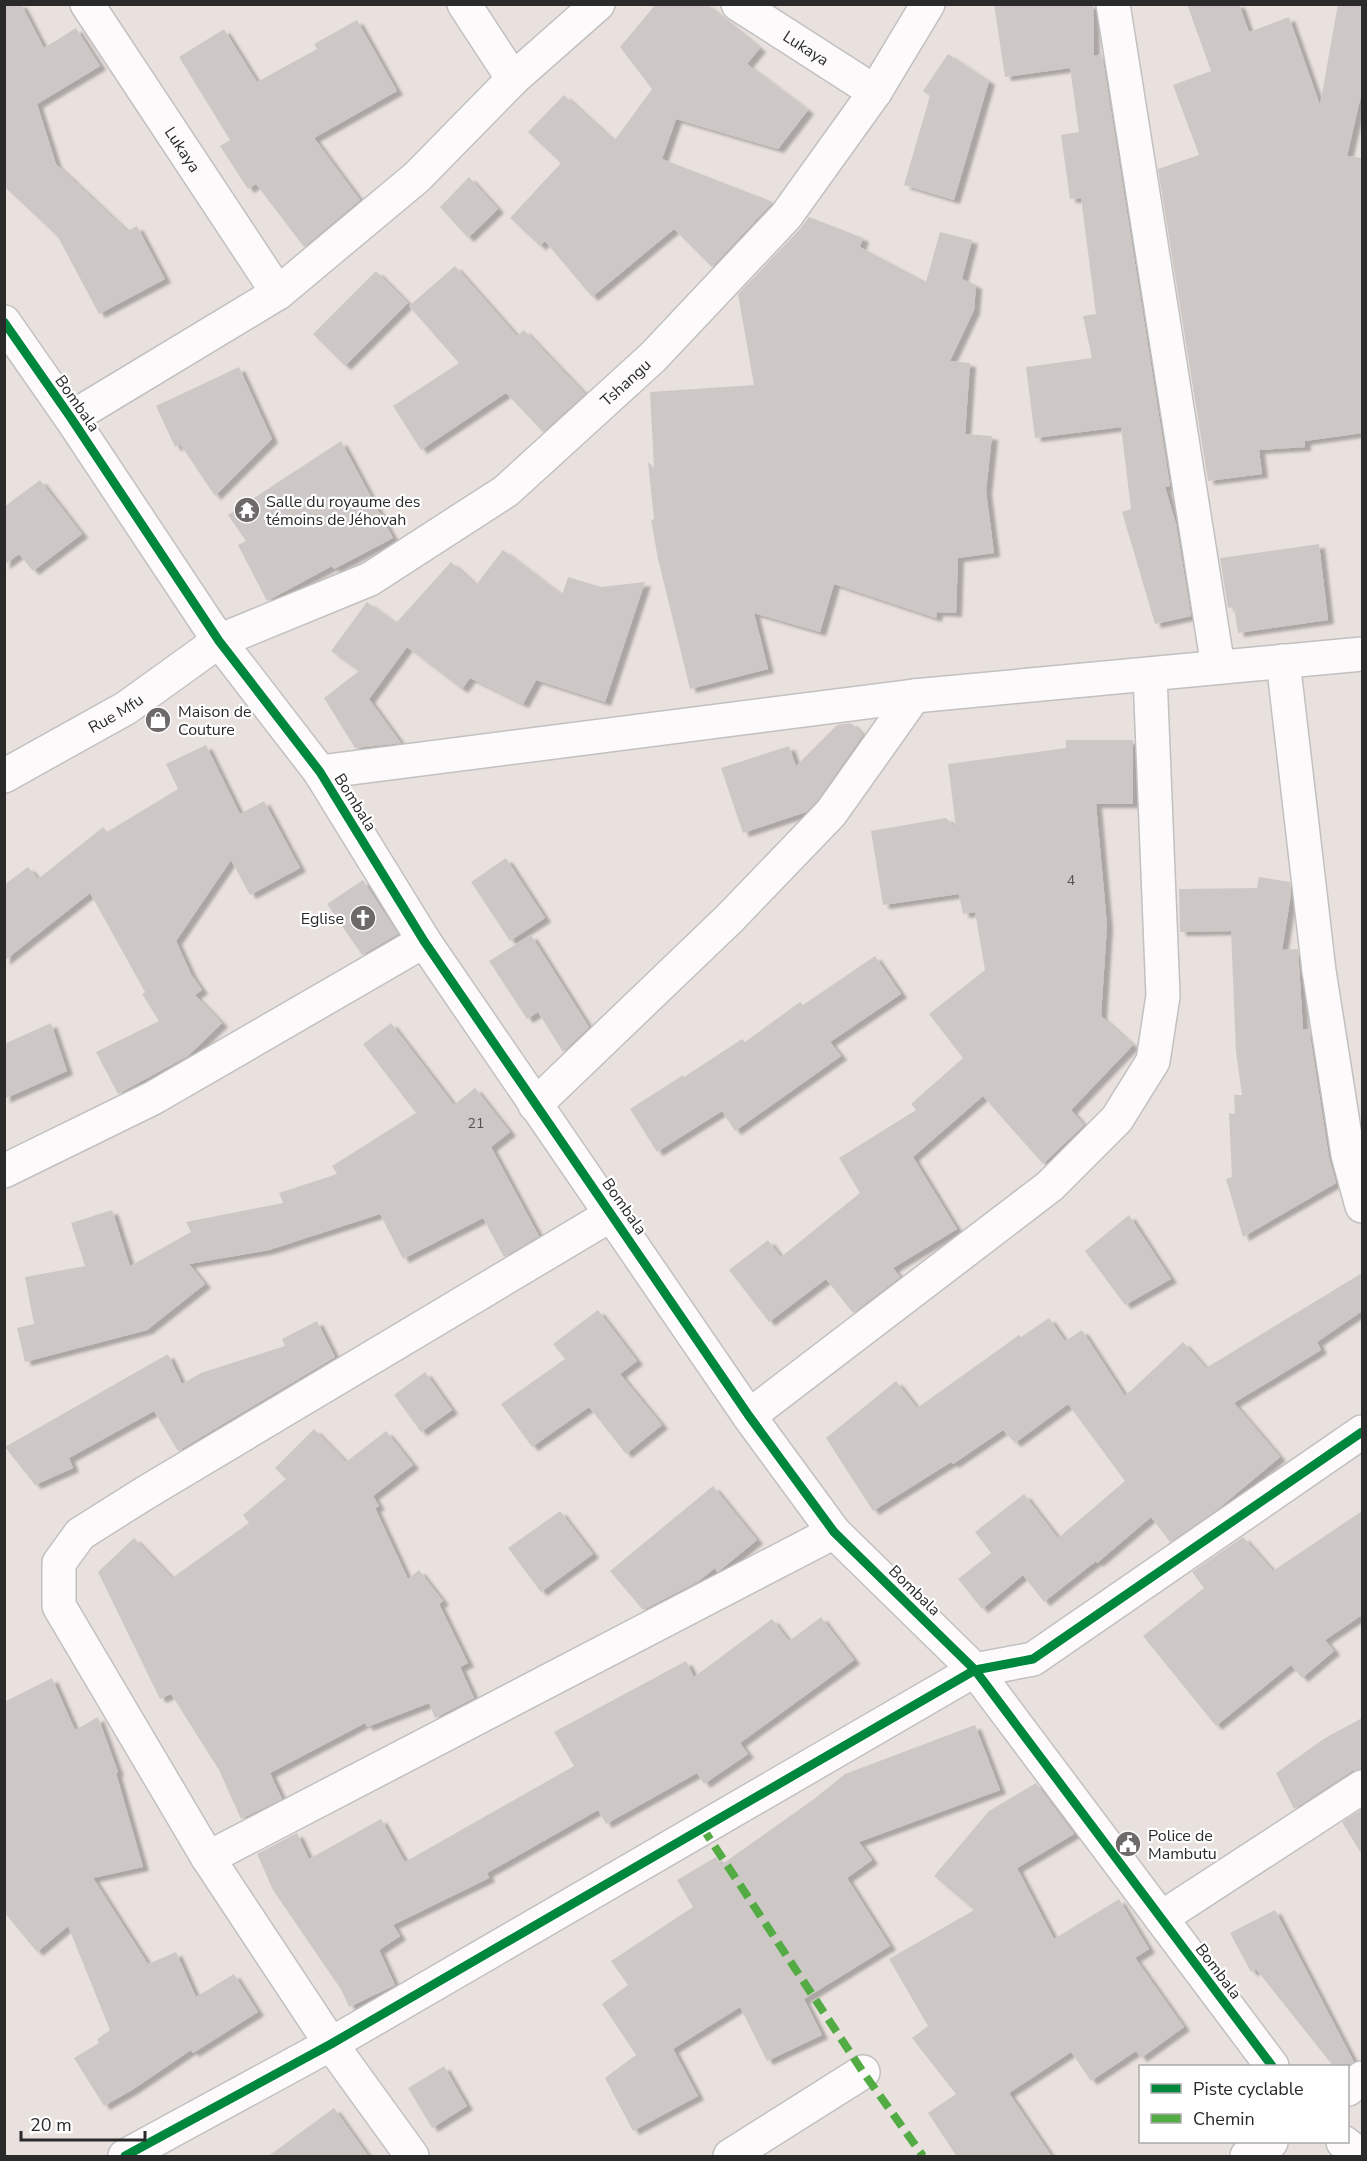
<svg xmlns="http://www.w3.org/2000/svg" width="1367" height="2161" font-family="'Nunito Sans',sans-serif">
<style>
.building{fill:#cdc8c6;filter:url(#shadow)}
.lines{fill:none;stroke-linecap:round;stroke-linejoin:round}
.street-casing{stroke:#c2c0c0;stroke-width:36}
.street{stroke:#fcfafa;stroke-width:33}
.quiet{stroke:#53ab44;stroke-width:8;stroke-dasharray:15 8;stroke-linecap:butt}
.cycleway-casing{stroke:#fff;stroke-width:13}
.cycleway{stroke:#00873e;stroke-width:9}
.labels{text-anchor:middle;stroke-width:4.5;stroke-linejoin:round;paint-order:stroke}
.number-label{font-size:14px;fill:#545352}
.street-label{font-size:16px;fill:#2a2a2a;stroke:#fff}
.poi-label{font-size:16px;fill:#2a2a2a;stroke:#fff;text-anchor:start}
</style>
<defs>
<filter id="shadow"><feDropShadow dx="6" dy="4" stdDeviation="1.5" flood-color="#0004"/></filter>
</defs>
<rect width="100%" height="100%" fill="#e9e1de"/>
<g class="building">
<path d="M4 4H21L44 48 76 28 100 66 37 104 56 164 127 231 137 226 165 279 99 314 58 237 4 186Z"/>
<path d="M656 4H706L760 48 747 64 808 110 778 149 676 119 662 159 773 202 712 267 674 229 592 297 545 241 540 246 510 218 561 163 528 132 564 95 614 141 652 89 620 47Z"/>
<path d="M994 4H1093L1094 56 1102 54 1170 486 1165 487 1176 524 1191 616 1155 624 1122 512 1131 509 1121 427 1035 438 1026 367 1092 358 1083 316 1096 314 1081 198 1070 199 1061 135 1079 132 1070 68 1005 77Z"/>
<path d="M1187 4H1239L1249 32 1289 17 1320 105 1338 4H1362V91L1347 156 1362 158V433L1305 441V447L1259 450 1262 474 1208 481 1158 169 1199 155 1173 85 1211 71Z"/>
<path d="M357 20 397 91 314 138 360 200 304 247 256 184 248 189 220 146 230 140 179 57 224 29 257 82 317 49 314 44Z"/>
<path d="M948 54 989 81 954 200 904 185 930 96 923 91Z"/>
<path d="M469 177 498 209 468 238 440 207Z"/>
<path d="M809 217 863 238 860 247 926 282 940 232 972 240 962 279 976 285 974 310 950 361 970 363 965 434 992 436 986 491 994 553 958 558 956 613 937 612 936 618 834 584 820 632 754 613 768 669 690 689 658 559 651 520 654 519 648 462 654 468 650 392 754 385 738 294 800 229Z"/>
<path d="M455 266 517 336 524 330 585 394 543 432 506 393 421 450 393 406 459 363 409 306Z"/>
<path d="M376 271 408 303 345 366 313 334Z"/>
<path d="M239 367 272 439 215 496 180 444 175 447 156 406Z"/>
<path d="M341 441 393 538 334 569 332 566 267 601 238 545 246 541 228 515Z"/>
<path d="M40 480 82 534 33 571 19 554 4 565V507Z"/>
<path d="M1319 544 1328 620 1238 633 1234 607 1228 608 1220 558Z"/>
<path d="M503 550 562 595 568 577 601 587 645 582 605 702 536 680 523 704 470 678 462 689 407 647 369 699 401 743 355 748 324 698 359 671 331 651 367 602 396 623 451 562 476 585Z"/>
<path d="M851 723 863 735 817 801 806 812 743 833 721 768 789 746 796 766 837 725Z"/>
<path d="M1066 740H1133V804H1096L1107 925 1101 1016 1133 1045 1071 1110 1084 1125 1043 1164 983 1096 913 1157 957 1229 893 1268 900 1277 853 1313 826 1279 769 1322 729 1270 768 1240 781 1257 860 1193 839 1158 916 1110 911 1104 963 1058 929 1014 985 970 975 912 963 914 959 894 883 905 871 831 946 818 956 828 948 764 1066 748Z"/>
<path d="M206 745 240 814 264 801 300 868 250 895 231 860 176 941 191 974 202 990 195 995 222 1023 188 1056 118 1094 96 1052 159 1021 142 994 145 992 90 893 4 961V885L28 867 38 879 103 827 107 832 178 789 166 764Z"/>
<path d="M506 858 545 918 510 941 471 882Z"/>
<path d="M1259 877 1290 882 1291 894 1282 950 1298 949 1303 1030 1309 1029 1329 1158 1336 1183 1243 1237 1226 1179 1232 1177 1229 1113 1235 1114 1234 1095H1242L1236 1052 1231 931 1180 932 1179 889 1257 888Z"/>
<path d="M363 880 398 934 362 955 327 904Z"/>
<path d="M531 935 589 1027 563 1052 538 1012 527 1019 489 961Z"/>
<path d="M875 956 901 994 830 1042 841 1056 735 1131 722 1111 657 1152 630 1109 683 1075 684 1077 742 1039 745 1042 800 1002 803 1005Z"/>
<path d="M51 1023 67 1071 4 1099V1044Z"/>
<path d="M391 1023 454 1105 475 1088 510 1132 491 1147 539 1236 504 1257 483 1218 403 1259 380 1214 269 1250 189 1264 205 1284 147 1330 25 1362 17 1328 34 1324 25 1277 85 1266 71 1223 112 1210 130 1266 191 1232 186 1222 283 1203 279 1193 337 1174 332 1166 416 1113 363 1044Z"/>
<path d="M1129 1215 1171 1279 1125 1305 1085 1251Z"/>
<path d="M1362 1273V1311L1317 1342 1321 1350 1234 1403 1280 1457 1218 1509 1170 1542 1151 1517 1097 1563 1096 1561 1044 1602 1023 1575 982 1609 958 1579 991 1553 975 1532 1024 1494 1058 1538 1125 1481 1068 1404 1015 1443 1003 1430 953 1464 951 1462 873 1511 826 1438 896 1381 917 1408 1019 1335 1021 1337 1049 1318 1065 1341 1082 1330 1125 1396 1183 1342 1206 1368Z"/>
<path d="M598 1310 637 1361 620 1374 662 1425 626 1454 589 1407 532 1447 501 1404 565 1359 553 1344Z"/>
<path d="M317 1321 335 1357 178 1451 154 1411 69 1458 73 1468 35 1485 5 1447 168 1354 182 1384 201 1373 285 1346 282 1339Z"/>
<path d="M425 1372 452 1410 421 1432 394 1395Z"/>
<path d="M314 1429 346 1462 386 1431 413 1465 373 1496 379 1506 375 1508 408 1579 419 1570 443 1601 439 1604 468 1663 460 1667 474 1698 435 1718 429 1703 367 1727 365 1723 270 1773 282 1799 241 1819 219 1770 171 1694 160 1699 98 1572 134 1538 172 1578 249 1523 243 1515 286 1479 275 1468Z"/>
<path d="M713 1486 757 1540 719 1571 717 1572 715 1568 699 1581 643 1610 610 1571Z"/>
<path d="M560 1511 593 1554 541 1592 508 1548Z"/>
<path d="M1362 1511V1615L1325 1640 1334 1651 1302 1678 1291 1665 1216 1726 1143 1636 1204 1588 1192 1572 1243 1537 1273 1571Z"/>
<path d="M821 1617 854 1660 740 1743 748 1754 704 1784 697 1773 606 1824 598 1810 487 1873 489 1878 393 1925 400 1936 379 1950 395 1985 349 2007 342 1991 273 1890 257 1854 297 1833 309 1859 381 1819 405 1862 574 1766 554 1732 686 1661 694 1677 772 1619 789 1641Z"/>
<path d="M52 1678 75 1730 98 1717 118 1772 116 1773 143 1867 93 1878 148 1964 176 1952 196 1997 234 1974 258 2012 193 2053 191 2050 132 2090 104 2106 74 2058 99 2043 97 2039 110 2030 68 1926 37 1952 4 1912V1702Z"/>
<path d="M1362 1718V1769L1352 1771 1294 1809 1276 1773 1325 1738Z"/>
<path d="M975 1725 1000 1790 859 1842 872 1860 847 1878 890 1946 804 1999 822 2035 767 2061 740 2007 673 2049 698 2096 633 2131 605 2078 636 2055 602 2004 628 1985 611 1961 693 1907 677 1880 716 1857 721 1865 814 1799 845 1774Z"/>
<path d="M1036 1783 1074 1834 1017 1868 1054 1939 1119 1899 1149 1949 1135 1958 1184 2027 1141 2058 1136 2051 1091 2081 1071 2052 1009 2093 1052 2157H957L928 2113 956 2094 912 2038 928 2026 889 1959 974 1910 934 1876 989 1811Z"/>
<path d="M1362 1809V1855L1342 1822Z"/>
<path d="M1275 1910 1354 2062 1346 2067H1334L1256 1969 1251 1972 1230 1933Z"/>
<path d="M444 2066 467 2106 432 2128 408 2088Z"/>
<path d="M334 2108 369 2157H267Z"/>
</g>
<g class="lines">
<g class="street-casing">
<g id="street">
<path id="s1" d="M87 4 278 293"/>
<path d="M464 4 513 79"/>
<path id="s2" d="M738 4 875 92"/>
<path d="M1113 4 1218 667"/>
<path d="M4 322 71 418 219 641 320 772 424 941 749 1416 834 1532 975 1670 1272 2066"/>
<path d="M71 418 278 293 417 177 513 79 598 4"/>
<path d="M1283 661 1319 971 1348 1155 1362 1206"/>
<path d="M320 772 914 696 1362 654"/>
<path id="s3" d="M4 776 126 708 219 641 370 579 506 491 653 357 786 216 875 92 928 4"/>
<path d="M535 1105 730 918 831 813 914 696"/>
<path d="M4 1171 153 1098 424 941"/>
<path d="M749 1416 1050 1186 1117 1119 1153 1061 1163 996 1150 675"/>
<path d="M208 1858 834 1532"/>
<path d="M1161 1918 1362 1787"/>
<path d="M1348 2089 1362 2078"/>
<path d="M1343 2142 1362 2156"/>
<path d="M125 2156 331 2044 975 1670 1033 1659 1362 1432"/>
<path d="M412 2156 331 2044 208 1858 59 1606V1563L80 1534 145 1493 612 1214"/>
<path d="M730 2156 863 2072"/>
<path d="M1247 2156 1271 2142"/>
</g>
</g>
<use href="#street" class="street"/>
<path class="quiet" d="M702 1827 863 2072 923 2156"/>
<g class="cycleway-casing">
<g id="cycleway">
<path d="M4 322 71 418 219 641 320 772 424 941 749 1416 834 1532 975 1670 1272 2066"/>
<path d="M125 2156 331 2044 975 1670 1033 1659 1362 1432"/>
</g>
</g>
<use href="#cycleway" class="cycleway"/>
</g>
<defs>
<g id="temple-disc" transform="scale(1.35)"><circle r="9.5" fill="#6d6a69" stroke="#fff"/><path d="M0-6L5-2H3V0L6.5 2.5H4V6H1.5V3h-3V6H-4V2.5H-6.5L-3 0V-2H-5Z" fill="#fff"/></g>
<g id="shop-disc" transform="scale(1.35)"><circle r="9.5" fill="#6d6a69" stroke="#fff"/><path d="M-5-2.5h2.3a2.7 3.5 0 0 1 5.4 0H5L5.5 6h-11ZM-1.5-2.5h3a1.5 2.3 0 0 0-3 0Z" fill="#fff"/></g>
<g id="church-disc" transform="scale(1.35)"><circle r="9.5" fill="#6d6a69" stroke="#fff"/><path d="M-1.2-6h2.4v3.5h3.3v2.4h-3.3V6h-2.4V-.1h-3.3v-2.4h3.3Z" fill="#fff"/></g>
<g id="civic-disc" transform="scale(1.35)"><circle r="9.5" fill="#6d6a69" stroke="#fff"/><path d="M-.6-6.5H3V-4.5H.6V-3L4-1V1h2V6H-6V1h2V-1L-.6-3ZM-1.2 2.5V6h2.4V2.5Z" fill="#fff"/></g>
</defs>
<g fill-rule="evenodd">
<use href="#temple-disc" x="247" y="510"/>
<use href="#shop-disc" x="158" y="720"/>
<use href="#church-disc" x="363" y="918"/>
<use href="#civic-disc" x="1128" y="1844"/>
</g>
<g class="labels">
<g class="number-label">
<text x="1071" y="885">4</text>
<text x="476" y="1128">21</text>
</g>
<g class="street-label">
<text dy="6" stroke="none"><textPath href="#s2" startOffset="81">Lukaya</textPath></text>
<text dy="6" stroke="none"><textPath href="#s1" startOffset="174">Lukaya</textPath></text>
<text dy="6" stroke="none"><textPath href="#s3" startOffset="741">Tshangu</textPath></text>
<text transform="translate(78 403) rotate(55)" y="6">Bombala</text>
<text dy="6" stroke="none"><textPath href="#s3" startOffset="128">Rue Mfu</textPath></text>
<text transform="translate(356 802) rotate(58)" y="6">Bombala</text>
<text transform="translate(625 1206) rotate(55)" y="6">Bombala</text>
<text transform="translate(915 1590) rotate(44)" y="6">Bombala</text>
<text transform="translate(1219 1971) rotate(53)" y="6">Bombala</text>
</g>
<g class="poi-label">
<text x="266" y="507">Salle du royaume des<tspan x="266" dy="18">témoins de Jéhovah</tspan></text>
<text x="178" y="717">Maison de<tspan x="178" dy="18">Couture</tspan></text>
<text x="344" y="924" text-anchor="end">Eglise</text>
<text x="1148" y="1841">Police de<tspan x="1148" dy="18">Mambutu</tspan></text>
</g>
</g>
<rect width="1367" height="2161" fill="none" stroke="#2a2a2a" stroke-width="12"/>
<rect x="1139" y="2065" width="210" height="78" fill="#ffffff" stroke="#aaaaaa" stroke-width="1.5"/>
<rect x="1151" y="2084" width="30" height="9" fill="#00873e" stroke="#aaaaaa" stroke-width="1.5"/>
<text x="1193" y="2095" font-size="18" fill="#2a2a2a">Piste cyclable</text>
<rect x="1151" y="2114" width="30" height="9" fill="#53ab44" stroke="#aaaaaa" stroke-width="1.5"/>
<text x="1193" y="2125" font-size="18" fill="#2a2a2a">Chemin</text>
<path d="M21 2131v9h124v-9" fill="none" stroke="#2a2a2a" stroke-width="3"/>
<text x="30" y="2131" font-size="18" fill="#2a2a2a" stroke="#ffffff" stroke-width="4.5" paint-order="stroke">20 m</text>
</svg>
